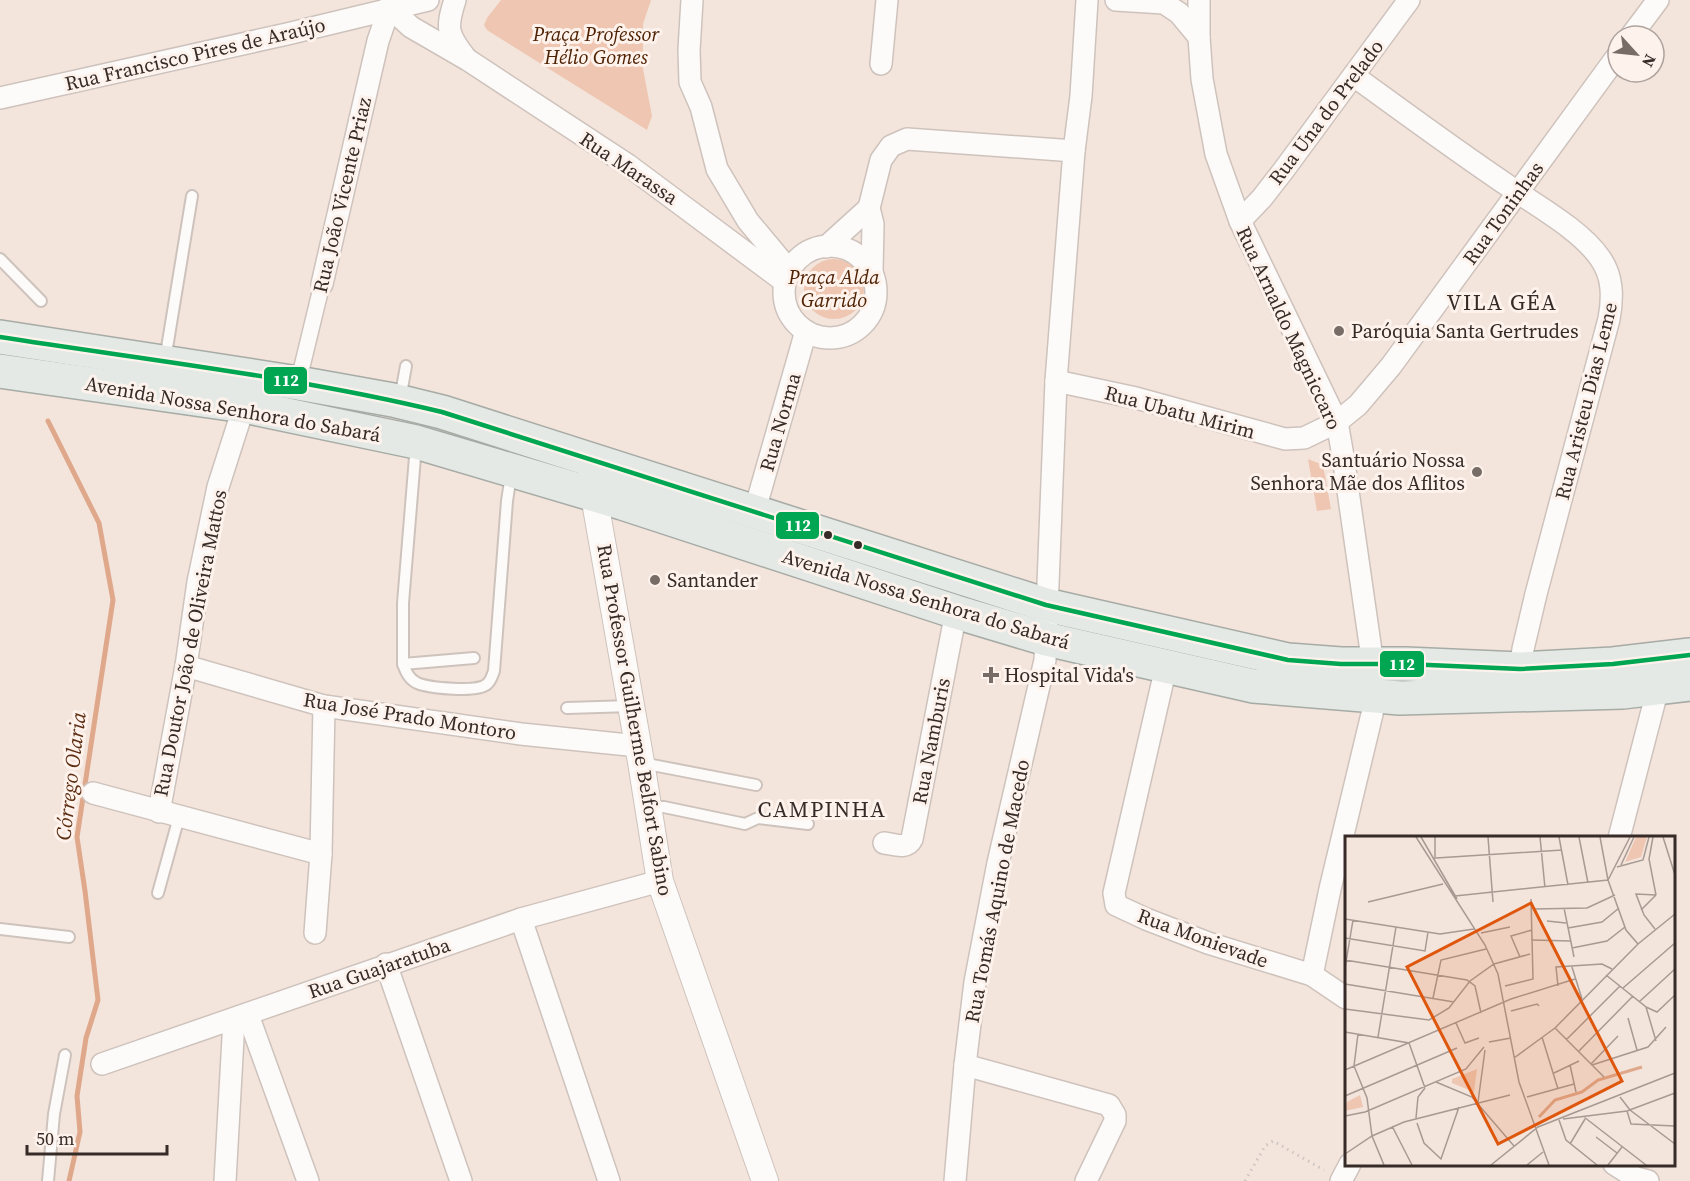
<svg xmlns="http://www.w3.org/2000/svg" width="1690" height="1181" font-family="'Source Serif 4',serif">
<style>
.green{fill:#eec6b1}
.lines{fill:none;stroke-linecap:round;stroke-linejoin:round}
.stream{stroke:#dfa88b;stroke-width:5}
.service-casing{stroke:#cec3bc;stroke-width:14}
.pedestrian-casing{stroke:#cec3bc;stroke-width:18}
.minor-casing{stroke:#cec3bc;stroke-width:24}
.tertiary-casing{stroke:#cec3bc;stroke-width:28}
.primary-casing{stroke:#a7aba5;stroke-width:36}
.path{stroke:#cdc6c3;stroke-width:3;stroke-dasharray:1.5 4.5;stroke-linecap:butt}
.service{stroke:#fdfbfa;stroke-width:10}
.pedestrian{stroke:#fdfbfa;stroke-width:15}
.minor{stroke:#fdfbfa;stroke-width:21}
.tertiary{stroke:#fdfbfa;stroke-width:26}
.primary{stroke:#e5e9e6;stroke-width:33}
.bus-1-casing{stroke:#fdf2ec;stroke-width:9}
.bus-1{stroke:#00a651;stroke-width:4.5}
.poi-dot{fill:#786c66;stroke:#fdf2ec;stroke-width:2}
.bus-dot{fill:#362b26;stroke:#fdf2ec;stroke-width:2}
.labels{text-anchor:middle;stroke-width:6;stroke-linejoin:round;paint-order:stroke}
.park-label{font-size:20px;font-style:italic;fill:#4f2103;stroke:#fdf2ec}
.street-label{font-size:20px;fill:#362b26;stroke:#fdf2ec}
.poi-label{font-size:20px;fill:#362b26;stroke:#fdf2ec;text-anchor:start}
.water-label{font-size:21px;font-style:italic;fill:#5e2f13;stroke:#fdf2ec}
.quarter-label{font-size:22px;letter-spacing:1.5px;fill:#362b26;stroke:#fdf2ec}
.inset-river{fill:none;stroke:#dfa88b;stroke-width:3}
.inset-road{fill:none;stroke:#a79a93;stroke-width:1.5}
.view{fill:#df570d;fill-opacity:0.15;stroke:#df570d;stroke-width:3}
.inset-edge{fill:none;stroke:#362b26;stroke-width:3}
.line-badge{stroke:#fdf2ec;stroke-width:2}
.badge-label{font-size:16px;text-anchor:middle;font-weight:bold;fill:#fff}
</style>
<rect width="100%" height="100%" fill="#f3e4dc"/>
<g class="green">
<path d="M501 0H651L643 24V69L652 116 647 130 487 30 484 25 487 18Z"/>
<circle cx="834" cy="289" r="30"/>
<path d="M1308 459 1323 465 1331 509 1317 511Z"/>
</g>
<g class="lines">
<path class="stream" d="M48 421 99 523 113 600 77 837 85 891 98 1000 86 1038 77 1096 80 1132 69 1181"/>
<g class="service-casing">
<g id="service">
<path d="M0 259 41 301"/>
<path d="M165 360 192 196"/>
<path d="M400 399 406 366"/>
<path d="M416 445 403 603V664C406 672 409 679 417 683 429 688 478 693 487 684 491 681 492 676 494 671L507 501 511 475"/>
<path d="M403 664 474 658"/>
<path d="M567 708 631 706"/>
<path d="M642 763 756 785"/>
<path d="M649 807H664L745 824 758 818 808 824"/>
<path d="M158 893 179 817"/>
<path d="M0 929 69 937"/>
<path d="M48 1181 54 1114 65 1055"/>
</g>
</g>
<g class="pedestrian-casing">
<path id="pedestrian" d="M298 383 322 284"/>
</g>
<g class="minor-casing">
<g id="minor">
<path d="M455 0C446 28 447 34 465 57"/>
<path d="M692 0 689 50 690 82 701 107 717 169 748 221 789 270"/>
<path d="M1116 0 1164 3 1179 13 1199 37"/>
<path d="M1199 0V37L1202 79 1216 154 1240 221 1337 422 1343 456 1373 665 1375 697 1372 714 1330 889 1312 975"/>
<path d="M390 8 411 27 468 60 628 165 785 282"/>
<path d="M1631 36 1658 0"/>
<path d="M881 64 887 0"/>
<path d="M1354 76C1405 113 1455 150 1507 185 1535 205 1580 229 1600 258 1613 276 1613 297 1609 319L1536 594 1523 649 1520 669"/>
<path d="M0 98 287 34 428 0"/>
<path d="M1240 221 1262 198 1283 171 1409 0"/>
<circle cx="830" cy="292" r="46"/>
<path d="M826 247 869 208"/>
<path d="M872 271 873 224 869 208 881 160 891 146 907 139 1074 151"/>
<path d="M322 284 378 41 392 0"/>
<path d="M1056 381 1136 398 1285 439 1304 438 1337 422 1358 405 1391 366 1618 55"/>
<path d="M754 513 806 331"/>
<path d="M186 666 324 706 521 734 638 746"/>
<path d="M1166 667 1114 893 1116 905 1146 919 1208 943 1312 975 1346 998"/>
<path d="M93 793 321 854"/>
<path d="M159 812 186 666 198 582 218 487 244 406"/>
<path d="M1619 838 1658 688"/>
<path d="M884 843C893 844 907 850 912 839L956 612"/>
<path d="M521 919 609 1181"/>
<path d="M315 933 321 854 324 706"/>
<path d="M386 964 461 1181"/>
<path d="M248 1015 308 1181"/>
<path d="M102 1064 521 919 660 881"/>
<path d="M965 1065 1109 1105 1115 1115V1121L1086 1181"/>
<path d="M1614 1164 1636 1178 1648 1181"/>
<path d="M225 1181 234 1020"/>
<path d="M955 1181 965 1065 975 982 998 863 1045 660 1056 381 1074 151 1081 96 1087 0"/>
<path d="M1341 1181 1350 1164"/>
</g>
</g>
<g class="tertiary-casing">
<path id="tertiary" d="M591 479 641 762 660 881 765 1181"/>
</g>
<g class="primary-casing">
<g id="primary">
<path d="M0 337 298 383 393 400 442 412 1046 605 1288 660 1341 664H1406L1520 669 1613 664 1690 655"/>
<path d="M0 371 244 406 416 442 622 503 956 612 1046 639 1253 686 1400 698 1623 692 1690 684"/>
</g>
</g>
<path class="path" d="M1245 1181 1265 1146 1273 1141 1324 1170"/>
<use href="#service" class="service"/>
<use href="#pedestrian" class="pedestrian"/>
<use href="#minor" class="minor"/>
<use href="#tertiary" class="tertiary"/>
<use href="#primary" class="primary"/>
<g class="bus-1-casing">
<path id="bus-1" d="M0 337C147 360 298 377 442 412L1046 605 1288 660 1341 664H1406L1520 669 1613 664 1690 655"/>
</g>
<use href="#bus-1" class="bus-1"/>
</g>
<g class="poi-dot">
<circle cx="1339" cy="331" r="6"/>
<circle cx="1477" cy="472" r="6"/>
<circle cx="655" cy="580" r="6"/>
<path d="M988 666h6v6h6v6h-6v6h-6v-6h-6v-6h6z"/>
</g>
<g class="bus-dot">
<circle cx="828" cy="535" r="5"/>
<circle cx="858" cy="545" r="5"/>
</g>
<g class="labels">
<g class="park-label">
<text x="596" y="41">Praça Professor<tspan x="596" dy="23">Hélio Gomes</tspan></text>
<text x="834" y="284">Praça Alda<tspan x="834" dy="23">Garrido</tspan></text>
</g>
<g class="street-label">
<text transform="translate(195 54) rotate(-13)" y="7">Rua Francisco Pires de Araújo</text>
<text transform="translate(1326 112) rotate(-53)" y="7">Rua Una do Prelado</text>
<text transform="translate(629 168) rotate(34)" y="7">Rua Marassa</text>
<text transform="translate(342 195) rotate(-77)" y="7">Rua João Vicente Priaz</text>
<text transform="translate(1503 213) rotate(-54)" y="7">Rua Toninhas</text>
<text transform="translate(1289 328) rotate(65)" y="7">Rua Arnaldo Magniccaro</text>
<text transform="translate(1586 401) rotate(-76)" y="7">Rua Aristeu Dias Leme</text>
<text transform="translate(233 409) rotate(10)" y="7">Avenida Nossa Senhora do Sabará</text>
<text transform="translate(1180 412) rotate(15)" y="7">Rua Ubatu Mirim</text>
<text transform="translate(780 422) rotate(-74)" y="7">Rua Norma</text>
<text transform="translate(926 599) rotate(17)" y="7">Avenida Nossa Senhora do Sabará</text>
<text transform="translate(190 643) rotate(-79)" y="7">Rua Doutor João de Oliveira Mattos</text>
<text transform="translate(410 716) rotate(9)" y="7">Rua José Prado Montoro</text>
<text transform="translate(635 720) rotate(80)" y="7">Rua Professor Guilherme Belfort Sabino</text>
<text transform="translate(931 741) rotate(-79)" y="7">Rua Namburis</text>
<text transform="translate(997 891) rotate(-79)" y="7">Rua Tomás Aquino de Macedo</text>
<text transform="translate(1203 938) rotate(20)" y="7">Rua Monievade</text>
<text transform="translate(379 968) rotate(-19)" y="7">Rua Guajaratuba</text>
</g>
<g class="poi-label">
<text x="1351" y="338">Paróquia Santa Gertrudes</text>
<text x="1465" y="467" text-anchor="end">Santuário Nossa<tspan x="1465" dy="23">Senhora Mãe dos Aflitos</tspan></text>
<text x="667" y="587">Santander</text>
<text x="1004" y="682">Hospital Vida's</text>
</g>
<g class="water-label">
<text transform="translate(71 776) rotate(-83)" y="7">Córrego Olaria</text>
</g>
<g class="quarter-label">
<text x="1502" y="310">VILA GÉA</text>
<text x="822" y="817">CAMPINHA</text>
</g>
</g>
<g transform="translate(1345 836)">
<rect width="330" height="330" fill="#f3e4dc"/>
<path d="M291 1H302L296 21 280 26ZM132 233 129 256 107 247V243ZM15 259 18 271 0 275 2 266Z" fill="#eec6b1"/>
<path class="inset-river" d="M194 281 210 264 237 256 253 244 297 231"/>
<path class="inset-road" d="M71 1 140 109 153 138 174 246 204 329M76 1 112 63M143 1 148 66M195 1 200 52M214 1 223 49M234 1 243 47M255 1 263 44 281 94 293 108M308 1 304 23 311 59M318 1 330 39M91 22 217 14M90 23V1M276 29 289 1M272 31 298 24 304 1M110 60 263 44 285 1M23 66 98 48M219 72 229 121M189 73 242 72 270 59M296 74 311 59M0 83 95 98 129 93M202 85 221 87M223 92 257 86 274 72M310 93 299 79 291 58 311 59M136 97 165 91M0 102 80 115 83 96M186 104 226 105M227 112 262 105 280 91M175 121 166 100 187 94M0 124 122 144 130 150 136 177M227 131 237 163M0 132 8 84M261 139 301 171 311 205M0 148 109 166M160 150 188 143 186 63M213 150 211 131 257 128 267 133M278 152 330 107M88 162 96 124 141 113M294 166 330 133M301 171 312 176 330 159M0 173 84 184 104 172 125 145 149 128 185 118M166 175 192 168 194 170M283 182 292 214M111 187 120 207 134 202M210 192 259 241M0 196 64 207 80 252M13 198 9 230 22 262 27 300 39 329M33 201 51 91M197 201 213 253M221 204 275 150M144 206 166 202M233 216 288 160M169 222 210 192 293 108 330 78M246 228 273 200M225 229 231 256M247 229 303 211 321 191M0 234 166 163 230 143M209 237 234 225M91 246 127 261 169 310M0 260 112 212M182 261 229 248M275 261 285 274 330 308M133 266 140 214M282 275 286 288 330 290M0 280 20 276 121 233 139 211M239 281 301 329M71 282 73 261 80 252M218 283 282 275 330 257M214 284 221 304 252 329M72 287 79 307 96 323 114 271M47 290 67 329M251 301 272 317M225 308 240 283M0 318 27 300 59 286 165 259M146 329 193 291 330 237M182 329 198 316M263 329 277 311"/>
<path class="view" d="M186 67 277 245 153 308 62 131Z"/>
<rect width="330" height="330" class="inset-edge"/>
</g>
<g class="line-badge">
<rect x="263" y="366" width="45" height="29" rx="6" fill="#00a651"/>
<rect x="775" y="511" width="45" height="29" rx="6" fill="#00a651"/>
<rect x="1379" y="650" width="46" height="28" rx="6" fill="#00a651"/>
</g>
<g class="badge-label">
<text x="286" y="386">112</text>
<text x="798" y="531">112</text>
<text x="1402" y="670">112</text>
</g>
<g transform="translate(1636 54) rotate(117)"><circle r="28" fill="#fdf2ec" stroke="#ada29d" stroke-width="1.5"/>
<path d="M0-4.5L10 22L0 15L-10 22Z" fill="#786c66"/>
<text y="-9" font-size="16" font-weight="bold" text-anchor="middle" fill="#362b26">N</text>
</g>
<path d="M27 1145v9h140v-9" fill="none" stroke="#362b26" stroke-width="3"/>
<text x="36" y="1145" font-size="18" fill="#362b26" stroke="#fdf2ec" stroke-width="4.5" paint-order="stroke">50 m</text>
</svg>
